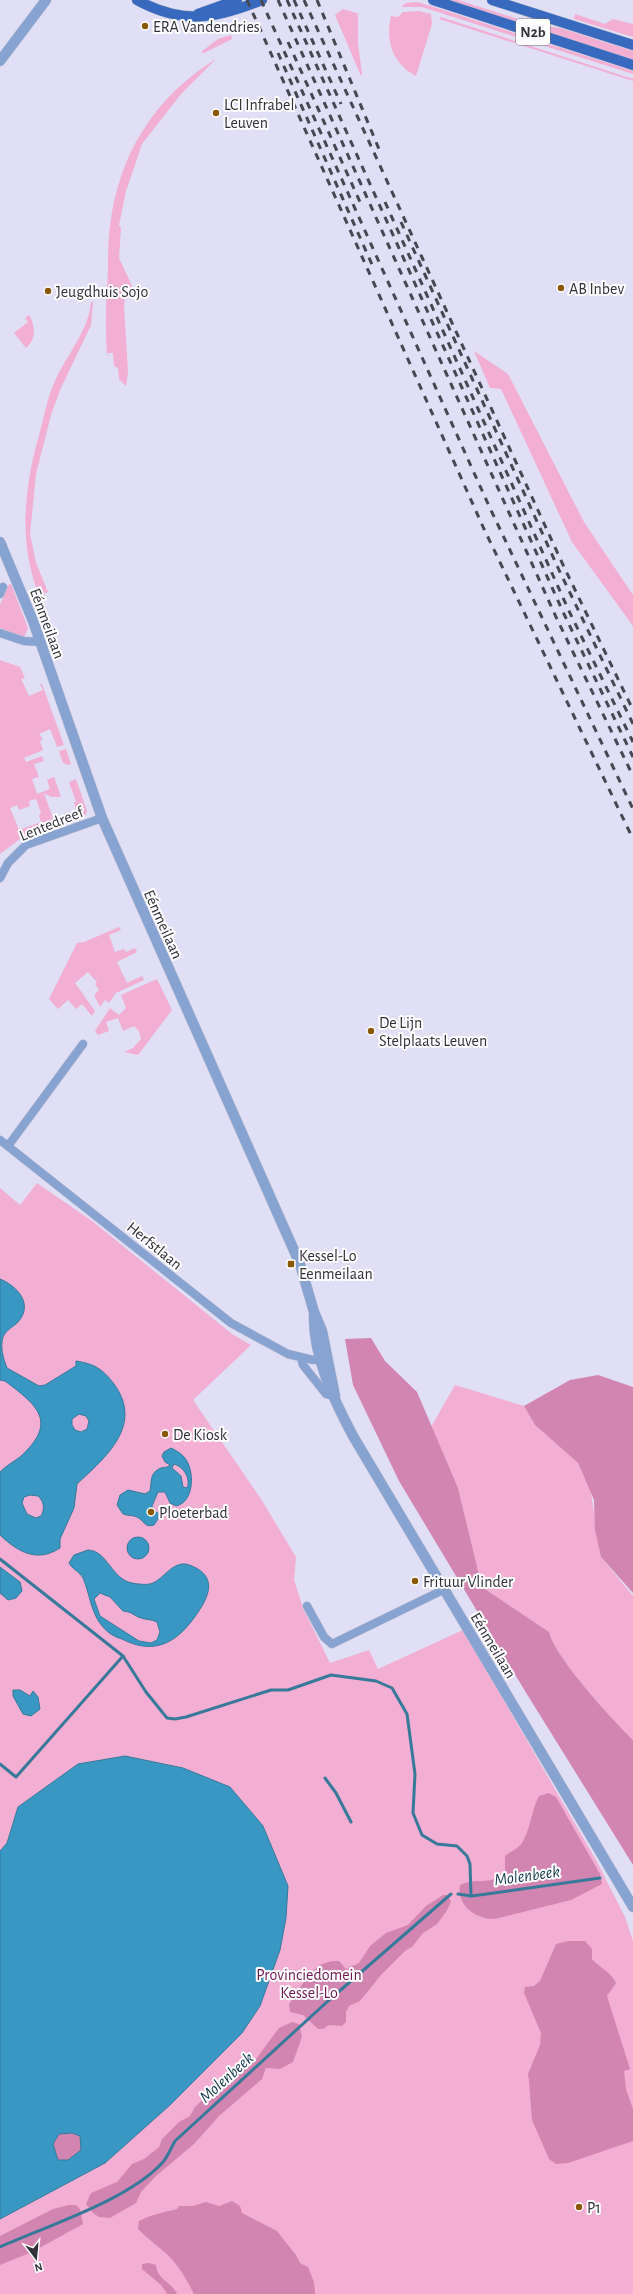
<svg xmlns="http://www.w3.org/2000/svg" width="633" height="2294" font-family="'Alegreya Sans',sans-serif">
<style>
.green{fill:#f2aed3;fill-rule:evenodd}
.forest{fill:#d285b1}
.water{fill:#3998c3;stroke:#37799a;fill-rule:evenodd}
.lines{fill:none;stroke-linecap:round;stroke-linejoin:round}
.stream{stroke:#37799a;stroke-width:3}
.minor-casing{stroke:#bdbccf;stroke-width:9}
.tertiary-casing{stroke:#bdbccf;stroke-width:11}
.primary-casing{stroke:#bdbccf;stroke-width:11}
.minor{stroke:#86a3d1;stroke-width:8}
.tertiary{stroke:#86a3d1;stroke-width:10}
.primary{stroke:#376abe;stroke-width:10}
.rail{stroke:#474751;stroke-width:3;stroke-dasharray:7 7;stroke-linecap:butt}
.poi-dot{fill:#8b5803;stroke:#fff;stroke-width:1.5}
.labels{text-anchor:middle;stroke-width:4;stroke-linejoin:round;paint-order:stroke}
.shield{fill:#fff;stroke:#6f6f74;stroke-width:1}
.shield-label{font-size:15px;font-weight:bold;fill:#313139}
.poi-label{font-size:16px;fill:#313139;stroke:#fff;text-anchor:start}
.street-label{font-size:16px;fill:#313139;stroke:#fff}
.park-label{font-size:16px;fill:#721853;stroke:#fff}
.water-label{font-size:17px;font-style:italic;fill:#0f384b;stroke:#fff}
</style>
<rect width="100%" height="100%" fill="#e0dff5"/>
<g class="green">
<path d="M448 0H458L537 25 560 28 633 51V60Z"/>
<path d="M418 2 633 71V74L422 7H401L406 3Z"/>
<path d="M343 9 360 14 355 15H358V44L362 73 361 76 335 15Z"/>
<path d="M419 11 431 14 432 24 416 76C393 64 385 41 391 16L398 17 403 12Z"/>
<path d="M575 14 605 24 613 19 633 24V37L574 19Z"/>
<path d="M441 17 633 79V81L439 19Z"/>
<path d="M231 35 232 39 204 53 201 52 218 39Z"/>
<path d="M216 59 181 94 142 144 126 191 119 225 121 228 119 258 132 286 125 296 124 305 128 372 126 386 119 379 118 368 114 366 113 353H108L107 356C105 328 106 300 108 271 108 256 108 241 110 226 119 153 155 97 216 59Z"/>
<path d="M91 302H93L91 325 60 390 51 415 36 474 30 534 36 563 48 592 39 595C17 540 25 483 41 428 45 412 48 396 55 381 66 356 89 330 91 302Z"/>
<path d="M29 315C36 326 36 340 26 348L14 333 28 322 25 318Z"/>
<path d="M474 351 508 374 584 522 633 595V626L572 542 501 389 490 388Z"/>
<path d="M11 584 28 628 25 636H19L0 628V605L8 585Z"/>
<path d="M0 660 20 667 25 678 21 679 29 696 43 690 40 684H42L64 745 57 747 50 729 39 734 43 739 40 741 43 750 24 758 26 762 42 756 44 761 34 764 39 777 32 779 37 794 50 789 47 780 54 777 61 797H51L44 793 55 824 20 839 0 854ZM36 799 41 813 39 815 41 822 19 830 10 808 17 805 19 810 30 806 29 801Z"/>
<path d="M66 749 71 764 68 765 63 763 59 751Z"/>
<path d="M76 779 87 811 85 815 78 818 74 802H76L69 782Z"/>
<path d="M119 927 121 930 109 935 115 952 124 949 126 952 135 948 137 952 117 962 127 983 142 976 144 980 116 993 109 1003 105 1000 100 1007 94 995 99 990 95 984 97 982 88 972 75 983 95 1011 92 1016 82 1004 76 1009 68 1000 58 1009 49 999 77 943 84 942Z"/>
<path d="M157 979 172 1010 138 1055 124 1052 133 1048 141 1039 139 1031 134 1026 123 1031 118 1018 106 1022 109 1031 98 1035 95 1031 110 1008 119 1015 126 1008 121 995Z"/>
<path d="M37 1183 92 1221 232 1334 251 1345 193 1400 261 1499 296 1557 294 1580 303 1608 330 1663 369 1650 378 1669 463 1630 596 1860 625 1917 633 1941V2294H0V1188L20 1205Z"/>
<path d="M455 1385 524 1406 535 1425 578 1463 591 1493 601 1557 633 1596V1740C612 1719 556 1659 549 1632L482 1587 458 1488 431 1427Z"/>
</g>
<g class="forest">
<path d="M371 1338 385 1361 417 1392 458 1488 482 1587 549 1632C556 1659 612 1719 633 1740V1865L525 1691 399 1481 353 1385 345 1339Z"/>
<path d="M598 1375 633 1387V1593L601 1557 595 1530 594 1500 578 1463 535 1425 524 1406 570 1380Z"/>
<path d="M549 1793 556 1797 600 1874 602 1884 571 1900 495 1919C476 1920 456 1905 460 1885 476 1877 490 1886 505 1873V1856C510 1852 519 1848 522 1843 531 1828 531 1811 539 1796Z"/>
<path d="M443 1895H448L451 1902 446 1912 437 1924 423 1933 412 1947 406 1950 381 1975 360 2001 349 2006 346 2012V2022L342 2026 329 2025 323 2029H318L303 2015 290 2012 289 2004C303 1986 312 1959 339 1961L346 1969 359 1963 370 1946 386 1933 408 1925 426 1906Z"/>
<path d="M568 1941H585L592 1949V1959C601 1969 610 1971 616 1983L607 1996 630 2069 624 2071 626 2089 633 2109V2141L568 2163 556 2164 549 2159 532 2120 529 2081 528 2074 540 2045 541 2033 524 1993 525 1987 534 1986 540 1981 556 1944Z"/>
<path d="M292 2022 299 2024 302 2037 293 2062 280 2069 266 2068 262 2079 219 2116 194 2144 156 2176 141 2192 136 2203 110 2218 99 2217 93 2213 86 2204 91 2193 117 2182 132 2164 144 2159 159 2147 162 2139 179 2122 190 2116 195 2107 209 2094 220 2092 229 2081 233 2071 256 2059 279 2028Z"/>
<path d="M72 2133 80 2136 81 2150 68 2160H58L53 2144 59 2134Z"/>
<path d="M232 2201 240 2206 242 2213 277 2231 296 2255 300 2263 308 2267 314 2282 315 2294H194C186 2278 176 2261 162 2250 154 2243 146 2237 138 2229L139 2221C150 2215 165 2212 177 2209L179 2206H193L206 2202 219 2206Z"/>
<path d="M69 2205H76L80 2209 83 2224 32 2252 0 2265V2236L53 2209Z"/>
<path d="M149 2263 156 2265C157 2280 172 2282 177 2294H167L161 2285 142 2269V2264Z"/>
</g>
<g class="water">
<path d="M0 1279C17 1286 34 1304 18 1322 13 1327 6 1330 3 1337 0 1347 3 1358 7 1368L39 1386 45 1385 76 1366V1361C94 1364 102 1368 114 1384 144 1425 106 1457 77 1484L74 1508 60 1539V1548C37 1563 18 1552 0 1535V1472C6 1466 13 1462 20 1457 59 1422 37 1405 5 1381L0 1380ZM79 1414 86 1416 89 1421 87 1429 81 1432 75 1430 72 1425V1419ZM30 1495 38 1496C44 1501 45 1509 41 1516L36 1518 27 1514 22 1503 24 1497Z"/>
<path d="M171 1448C175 1450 181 1453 184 1457 195 1469 195 1502 176 1506L170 1503 165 1492H158L152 1506 153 1511 158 1513V1519L154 1525C144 1528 145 1521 137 1517 133 1515 128 1516 123 1514L117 1505 120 1495 128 1490 145 1494 150 1491C152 1482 149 1473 161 1468 164 1467 167 1468 170 1465L165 1462 162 1456 164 1452ZM174 1464C184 1467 191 1479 187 1488L183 1487 181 1476 172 1468Z"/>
<circle cx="138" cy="1548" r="11"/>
<path d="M88 1550C108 1551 111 1579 132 1583 137 1584 145 1585 150 1584 165 1580 173 1557 192 1566 220 1578 207 1600 194 1618 175 1644 153 1655 122 1639 115 1637 108 1633 104 1628 91 1615 90 1594 83 1578 79 1571 72 1569 69 1563L74 1555ZM100 1593 110 1597 123 1611C133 1612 134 1616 141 1618 147 1620 151 1619 157 1622L160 1632 157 1640 151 1643 139 1641 100 1616 94 1599Z"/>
<path d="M0 1567 20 1582 22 1591 16 1598 8 1600 0 1593Z"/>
<path d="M13 1690H20L30 1696 33 1691 38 1697 40 1709 31 1716 23 1714 13 1696Z"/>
<path d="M125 1756 183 1768 230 1787 263 1826 288 1886 286 1918 280 1950 260 2006 242 2033 170 2105 105 2163 0 2219V1851L7 1843 18 1807 78 1764ZM72 2133 80 2136 81 2150 68 2160H58L53 2144 59 2134Z"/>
</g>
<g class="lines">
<g class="stream">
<path d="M0 1559 123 1656 146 1692 167 1718 175 1719 186 1717 271 1690H288L331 1675 376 1681 392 1688 407 1714 415 1774 413 1813 422 1835 437 1844 457 1846 467 1856 470 1864 471 1896"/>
<path d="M0 1764 16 1777 123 1656"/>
<path d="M325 1778 336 1793 351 1822"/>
<path d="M458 1894 471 1896 487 1894 600 1878"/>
<path d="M0 2247C47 2226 129 2200 163 2162 168 2156 171 2148 175 2141L328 2001 451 1894"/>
</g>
<g class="minor-casing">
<g id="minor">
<path d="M0 594 3 587"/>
<path d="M0 633 24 641 40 642"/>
<path d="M0 878 8 863 26 845 102 818"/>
<path d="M0 1140 231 1323 288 1354 313 1360 326 1358"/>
<path d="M8 1146 83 1044"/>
<path d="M301 1358 303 1365 326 1394 335 1396"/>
<path d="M307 1606 324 1637 332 1644 443 1590"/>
</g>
</g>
<g class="tertiary-casing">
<g id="tertiary">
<path d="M0 61 46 0"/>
<path d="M0 542 33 621 102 818 300 1264 314 1312 322 1331 335 1396"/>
<path d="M314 1315C313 1357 334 1400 353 1436L633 1907"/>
</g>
</g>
<g class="primary-casing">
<g id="primary">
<path d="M137 0C183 25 215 19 262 0"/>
<path d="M433 0 633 65"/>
<path d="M492 0 633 45"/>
<path d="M198 14 237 0"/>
</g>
</g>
<use href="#minor" class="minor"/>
<use href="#tertiary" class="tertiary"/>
<use href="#primary" class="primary"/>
<g class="rail">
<path d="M247 0 484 529 633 839"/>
<path d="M261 0 489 506 633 809"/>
<path d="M278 0 556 617 633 776"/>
<path d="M287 0 564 614 633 757"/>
<path d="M294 0 341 104"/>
<path d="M304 0 564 567 633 710"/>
<path d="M317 0 381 154"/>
<path d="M288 42 360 202"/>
<path d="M278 53 374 269"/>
<path d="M385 202 569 611 633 742"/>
<path d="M401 222 559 570 633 724"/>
</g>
</g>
<g class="poi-dot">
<circle cx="145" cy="26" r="4"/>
<circle cx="216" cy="113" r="4"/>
<circle cx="561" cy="288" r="4"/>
<circle cx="48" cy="291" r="4"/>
<circle cx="371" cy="1031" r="4"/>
<rect x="287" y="1260" width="8" height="8" rx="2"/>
<circle cx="165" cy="1434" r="4"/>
<circle cx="151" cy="1512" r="4"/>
<circle cx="415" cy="1581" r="4"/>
<circle cx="579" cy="2207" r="4"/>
</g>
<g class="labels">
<rect class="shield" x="516" y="19" width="34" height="26" rx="3"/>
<g class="shield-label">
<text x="533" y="37">N2b</text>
</g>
<g class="poi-label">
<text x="153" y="32">ERA Vandendries</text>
<text x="224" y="110">LCI Infrabel<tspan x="224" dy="18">Leuven</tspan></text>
<text x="569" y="294">AB Inbev</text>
<text x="56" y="297">Jeugdhuis Sojo</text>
<text x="379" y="1028">De Lijn<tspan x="379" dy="18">Stelplaats Leuven</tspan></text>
<text x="299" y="1261">Kessel-Lo<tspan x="299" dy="18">Eenmeilaan</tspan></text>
<text x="173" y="1440">De Kiosk</text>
<text x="159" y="1518">Ploeterbad</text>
<text x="423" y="1587">Frituur Vlinder</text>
<text x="587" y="2213">P1</text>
</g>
<g class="street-label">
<text transform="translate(48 623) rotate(70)" y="6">Eénmeilaan</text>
<text transform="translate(51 823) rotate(-22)" y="6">Lentedreef</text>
<text transform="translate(164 924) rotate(66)" y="6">Eénmeilaan</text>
<text transform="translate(155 1245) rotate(39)" y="6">Herfstlaan</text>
<text transform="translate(494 1645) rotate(59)" y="6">Eénmeilaan</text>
</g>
<g class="park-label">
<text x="309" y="1980">Provinciedomein<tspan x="309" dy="18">Kessel-Lo</tspan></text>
</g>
<g class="water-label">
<text transform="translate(527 1875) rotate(-8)" y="6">Molenbeek</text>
<text transform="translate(226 2077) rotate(-42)" y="6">Molenbeek</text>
</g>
</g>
<g transform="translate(36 2258) rotate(164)" stroke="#ffffff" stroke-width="3" paint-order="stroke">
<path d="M0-3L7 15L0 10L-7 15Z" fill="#313139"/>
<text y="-6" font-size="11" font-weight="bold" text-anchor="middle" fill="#313139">N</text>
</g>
</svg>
